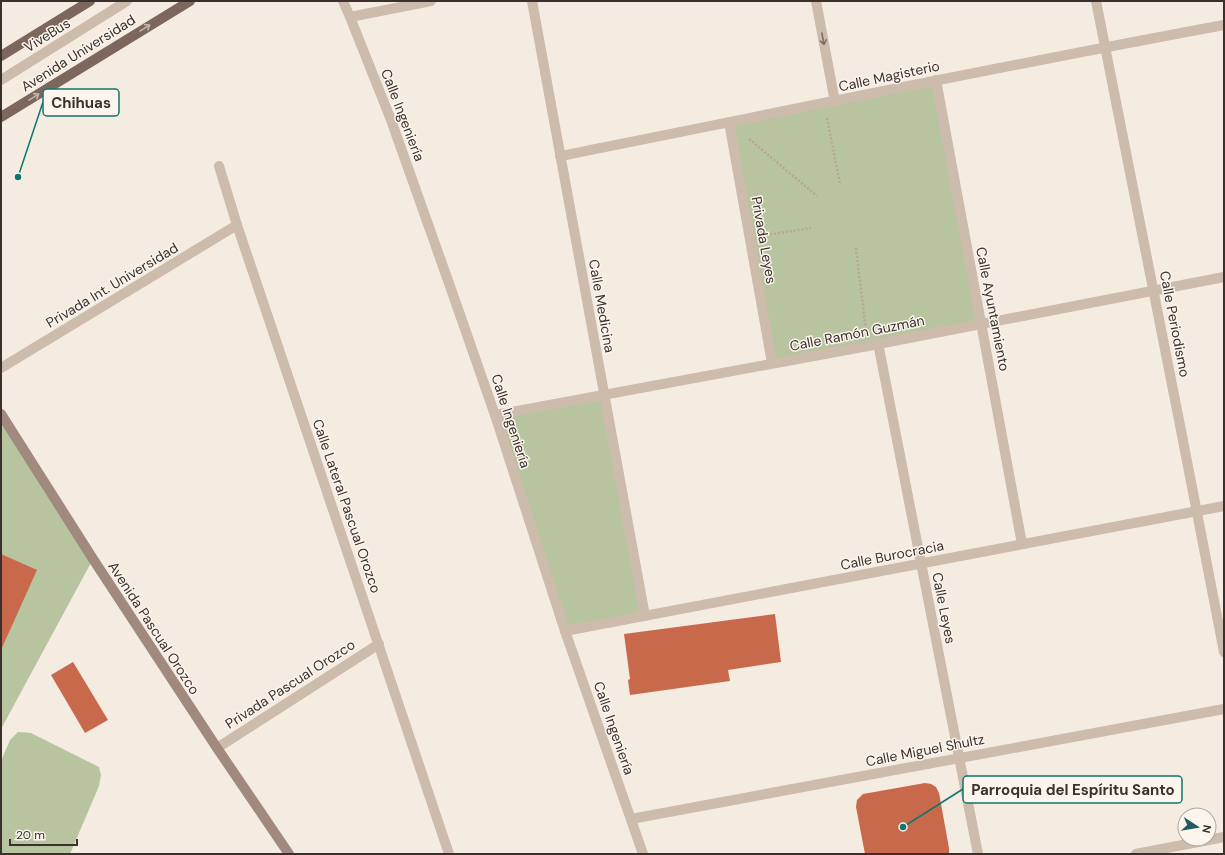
<svg xmlns="http://www.w3.org/2000/svg" width="1225" height="855" font-family="'DM Sans',sans-serif">
<style>
.green{fill:#b8c4a0}
.building{fill:#c8694b}
.lines{fill:none;stroke-linecap:round;stroke-linejoin:round}
.path{stroke:#b9a596;stroke-width:2.5;stroke-dasharray:2 2;stroke-linecap:butt}
.service{stroke:#cdbbac;stroke-width:10}
.minor{stroke:#cdbbac;stroke-width:10}
.secondary{stroke:#a18a7d;stroke-width:10}
.primary{stroke:#7d675c;stroke-width:10}
.oneway{stroke:#c2b5ac}
.oneway2{stroke:#7d6f65}
.labels{text-anchor:middle;stroke-width:3;stroke-linejoin:round;paint-order:stroke}
.street-label{font-size:14px;fill:#3b302b;stroke:#fbf5ee}
.leader{fill:none;stroke:#0f766e;stroke-width:1.5}
.callout-dot{fill:#0f766e;stroke:#fbf5ee;stroke-width:1.5}
.callout{fill:#fbf5ee;stroke:#0f766e;stroke-width:1.5}
.callout-label{font-size:15px;text-anchor:middle;font-weight:bold;fill:#3b302b}
</style>
<rect width="100%" height="100%" fill="#f4ebe1"/>
<g class="green">
<path d="M936 80 982 324 772 363 729 122Z"/>
<path d="M604 394 645 616 565 631 495 415Z"/>
<path d="M1 414 93 559 1 729Z"/>
<path d="M18 732 31 733 99 767 101 775 99 786 70 854H1V761L10 740Z"/>
</g>
<g class="building">
<path d="M1 554 37 570 1 650Z"/>
<path d="M775 614 781 662 728 670 730 681 630 695 628 680 630 679 624 634Z"/>
<path d="M73 662 108 720 85 733 51 675Z"/>
<path d="M925 783 931 784 936 787 939 793 949 848V854H865L856 807 857 800 863 794Z"/>
</g>
<g class="lines">
<g class="path">
<path d="M827 118 840 184"/>
<path d="M749 139 817 196"/>
<path d="M766 235 811 228"/>
<path d="M856 248 866 331"/>
</g>
<path class="service" d="M1 80 127 1"/>
<g class="minor">
<path d="M343 1 350 17 391 120 451 289 495 415 565 631 643 854"/>
<path d="M532 1 645 616"/>
<path d="M816 1 835 102"/>
<path d="M1096 1 1179 420 1224 652"/>
<path d="M350 17 431 1"/>
<path d="M936 80 1022 544"/>
<path d="M729 122 772 363"/>
<path d="M560 156C781 112 1002 66 1224 25"/>
<path d="M219 166 237 225 449 854"/>
<path d="M878 343 978 854"/>
<path d="M1 368 237 225"/>
<path d="M495 415 868 346 1224 277"/>
<path d="M565 631 1224 506"/>
<path d="M217 748 379 644"/>
<path d="M631 819 1224 709"/>
<path d="M1136 854 1224 837"/>
</g>
<path class="secondary" d="M1 414 93 559 217 748 289 854"/>
<g class="primary">
<path d="M1 56 90 1"/>
<path d="M1 117 190 1"/>
</g>
</g>
<defs><path id="oneway-shaft" d="M-6 0H5M1.5-3L5.5 0L1.5 3" fill="none" stroke-width="1.6" stroke-linecap="round" stroke-linejoin="round"/></defs>
<g class="oneway">
<use href="#oneway-shaft" transform="translate(145 28) rotate(-32)"/>
<use href="#oneway-shaft" transform="translate(34 97) rotate(-32)"/>
</g>
<use class="oneway2" href="#oneway-shaft" transform="translate(823 39) rotate(79)"/>
<g class="labels">
<g class="street-label">
<text transform="translate(47 35) rotate(-32)" y="5">ViveBus</text>
<text transform="translate(78 53) rotate(-32)" y="5">Avenida Universidad</text>
<text transform="translate(889 76) rotate(-12)" y="5">Calle Magisterio</text>
<text transform="translate(403 115) rotate(69)" y="5">Calle Ingeniería</text>
<text transform="translate(764 240) rotate(80)" y="5">Privada Leyes</text>
<text transform="translate(112 285) rotate(-31)" y="5">Privada Int. Universidad</text>
<text transform="translate(602 306) rotate(80)" y="5">Calle Medicina</text>
<text transform="translate(993 309) rotate(79)" y="5">Calle Ayuntamiento</text>
<text transform="translate(1175 324) rotate(79)" y="5">Calle Periodismo</text>
<text transform="translate(857 333) rotate(-11)" y="5">Calle Ramón Guzmán</text>
<text transform="translate(511 421) rotate(72)" y="5">Calle Ingeniería</text>
<text transform="translate(347 506) rotate(71)" y="5">Calle Lateral Pascual Orozco</text>
<text transform="translate(892 555) rotate(-11)" y="5">Calle Burocracia</text>
<text transform="translate(944 608) rotate(79)" y="5">Calle Leyes</text>
<text transform="translate(154 628) rotate(57)" y="5">Avenida Pascual Orozco</text>
<text transform="translate(290 684) rotate(-33)" y="5">Privada Pascual Orozco</text>
<text transform="translate(614 728) rotate(71)" y="5">Calle Ingeniería</text>
<text transform="translate(925 750) rotate(-11)" y="5">Calle Miguel Shultz</text>
</g>
</g>
<path class="leader" d="M18 177L43 102M903 827L963 789"/>
<g class="callout-dot">
<circle cx="18" cy="177" r="4"/>
<circle cx="903" cy="827" r="4"/>
</g>
<g class="callout">
<rect x="43" y="89" width="76" height="27" rx="4"/>
<rect x="963" y="776" width="219" height="27" rx="4"/>
</g>
<g class="callout-label">
<text x="81" y="108">Chihuas</text>
<text x="1073" y="795">Parroquia del Espíritu Santo</text>
</g>
<rect width="1225" height="855" fill="none" stroke="#3b302b" stroke-width="4"/>
<g transform="translate(1197 827) rotate(102)"><circle r="19" fill="#fbf5ee" stroke="#aea6a0"/>
<path d="M0-3L7 15L0 10L-7 15Z" fill="#1f5a5e"/>
<text y="-6" font-size="11" font-weight="bold" text-anchor="middle" fill="#3b302b">N</text>
</g>
<path d="M10 839v6h67v-6" fill="none" stroke="#3b302b" stroke-width="2"/>
<text x="16" y="839" font-size="12" fill="#3b302b" stroke="#fbf5ee" stroke-width="3" paint-order="stroke">20 m</text>
</svg>
